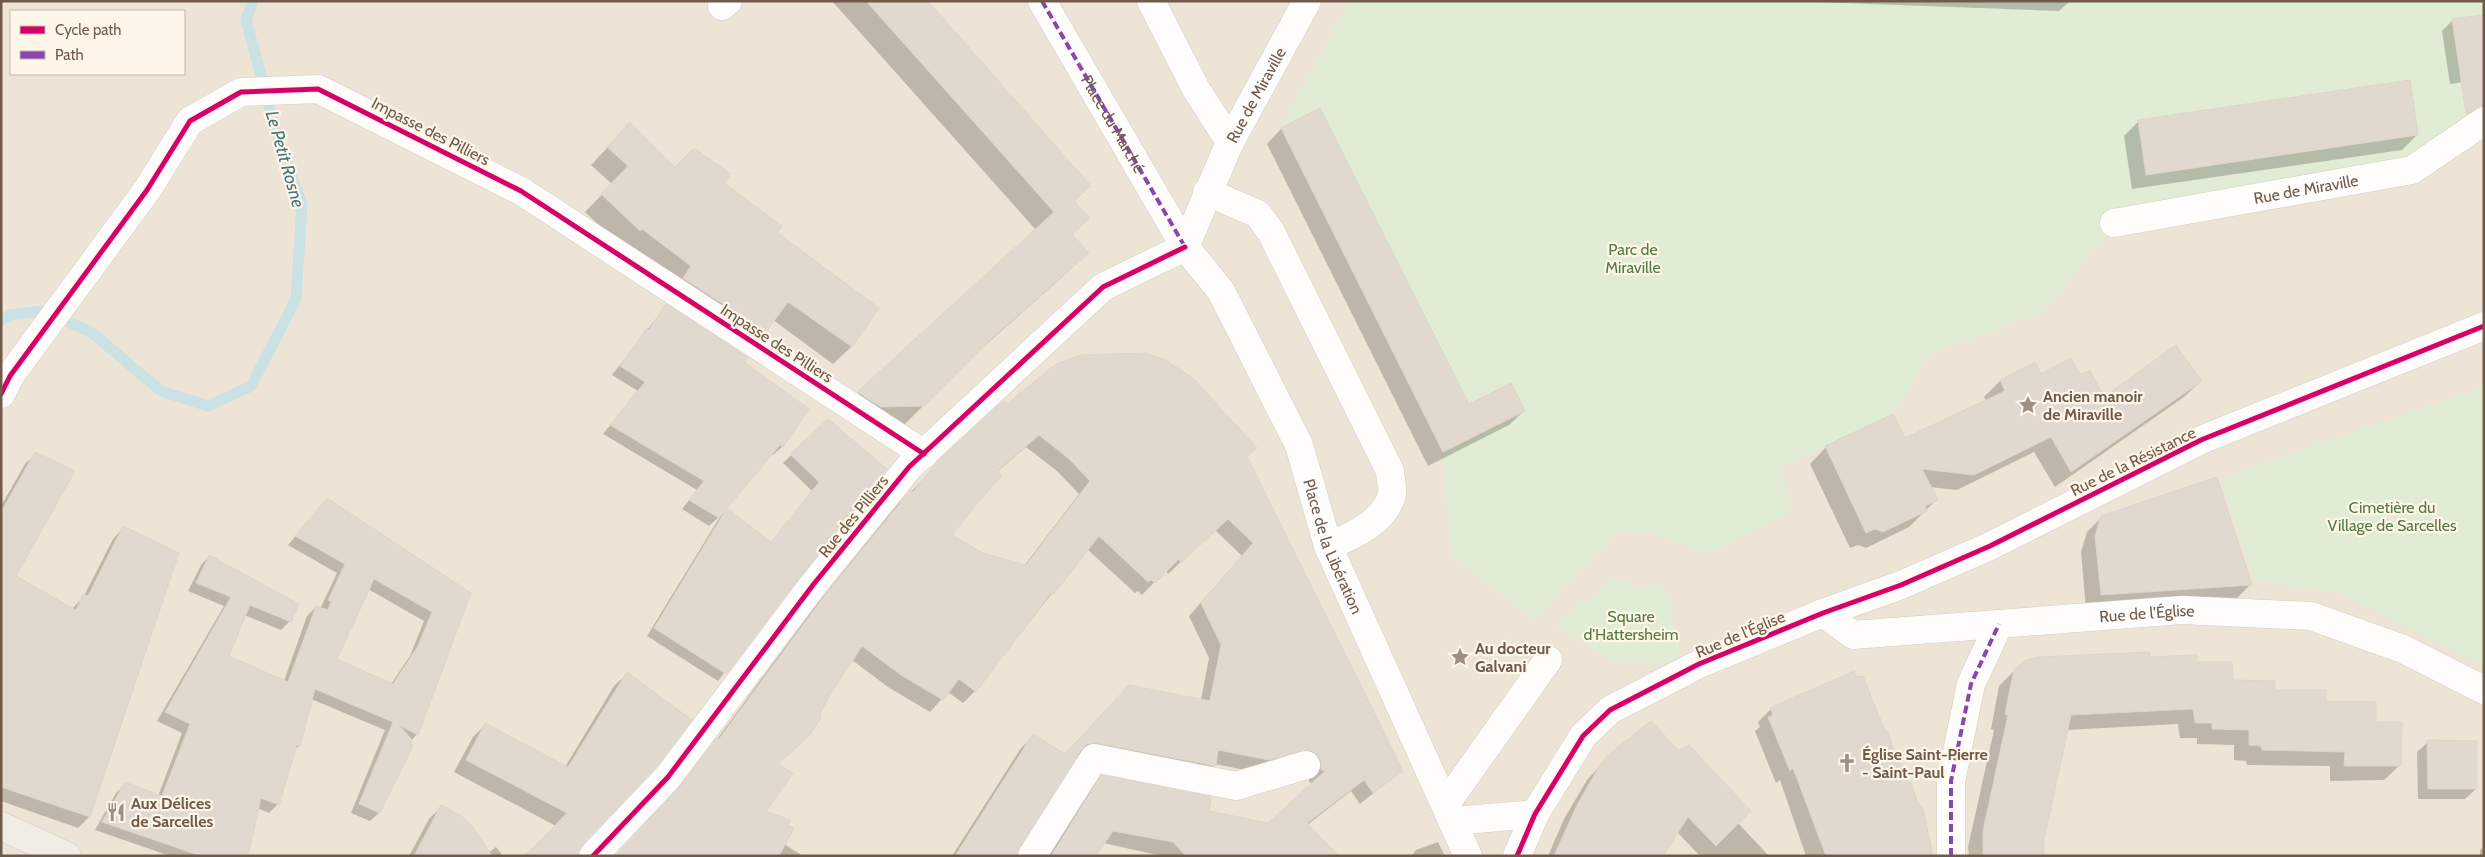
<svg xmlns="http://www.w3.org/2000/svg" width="2485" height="857" font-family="Cabin,sans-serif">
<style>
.residential{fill:#eee4d5;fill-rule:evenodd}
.green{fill:#e0ecd3}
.shadow{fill:#0003;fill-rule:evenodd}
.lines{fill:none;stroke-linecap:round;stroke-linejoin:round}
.stream{stroke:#cae2e4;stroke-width:11}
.building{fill:#e1d9d0;stroke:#ded4ca;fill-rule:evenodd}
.minor-casing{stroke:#d4cdc5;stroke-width:29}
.major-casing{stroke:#d4ccc5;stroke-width:29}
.minor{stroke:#fefdfc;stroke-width:28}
.major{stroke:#f1ede5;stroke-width:28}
.quiet{stroke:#8e44ad;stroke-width:4;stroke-dasharray:8 4;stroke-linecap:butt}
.cycleway-casing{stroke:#fef6e8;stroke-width:8}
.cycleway{stroke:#d6006c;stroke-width:5}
.labels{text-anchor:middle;stroke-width:4.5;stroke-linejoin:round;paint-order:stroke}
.street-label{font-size:16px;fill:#715a4a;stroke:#fef6e8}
.park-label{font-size:16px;fill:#537c45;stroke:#fef6e8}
.poi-label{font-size:16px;font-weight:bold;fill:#715a4a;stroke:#fef6e8;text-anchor:start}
.water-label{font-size:18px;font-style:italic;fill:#457684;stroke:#fef6e8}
</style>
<rect width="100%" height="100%" fill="#f5f1e8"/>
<path class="residential" d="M1 1H2484V856H1ZM11 11H184V74H11Z"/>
<g class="green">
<path d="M1349 1H2484V121L2412 170 2114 223 2045 312 1932 352 1893 414 1781 467 1792 511 1707 554 1647 532 1619 530 1535 620 1450 555 1443 452 1281 128Z"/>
<path d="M2484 387V665L2343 594 2254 580 2220 478Z"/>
<path d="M1612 579 1627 580 1638 587 1661 582 1672 600C1668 620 1682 638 1679 658L1673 663 1619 664 1556 627 1577 605 1590 603 1597 591Z"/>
</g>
<g class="shadow">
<path d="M832 1H926L1073 202 1088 218 1071 235 1069 271 972 357 905 424 863 425 840 411 1036 230Z"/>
<path d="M1788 1H2070L2059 11Z"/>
<path d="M2452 21 2484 79 2450 84 2442 31Z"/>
<path d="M1319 110 1468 405 1524 411 1509 425 1428 466 1267 144 1281 129Z"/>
<path d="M2139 121 2417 135 2402 150 2132 189 2124 136Z"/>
<path d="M630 124 675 168 722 183 777 233 877 308 851 347 833 364 773 320 748 348 622 247 585 212 612 184 591 165Z"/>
<path d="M666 306 807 410 782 447 773 455 772 454 722 513 723 514 727 510 771 543 812 491 783 463 828 421 885 469 718 681 647 636 721 515 709 526 682 509 697 490 603 434 638 391 612 375Z"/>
<path d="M2035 364 2040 376 2080 377 2104 399 2201 381 2184 397 2055 487 2034 452 1957 490 1930 487 1936 500 1909 527 1866 548 1858 545 1850 548 1810 464 1826 447 1905 440 1986 401 1984 397 2000 381Z"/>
<path d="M1003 403 1255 448 1246 457 1402 770 1360 804 1351 791 1307 825 1337 856H1162L1103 843 1095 856H1047L1089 789 1102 777 1208 812 1268 825 1314 783 1309 782V774L1255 772 1215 764 1202 778 1084 755H1076L1018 847 1015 856H952L1021 748 1034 736 1065 756 1117 699 1201 700 1209 658 1189 616 1242 556 1215 530 1168 574 1166 570 1142 595 1138 591 1135 593 1087 549 975 691 963 703 948 692 930 712 888 687 852 660 777 764 764 811 784 844 803 856H616L668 800 715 742 813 609 898 504ZM1026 447 1057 471 1079 494 1024 566 982 554 950 536 998 471Z"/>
<path d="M36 454 14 576 72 609 84 596 113 539 123 528 177 554 89 817 78 828 1 801V506L25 464Z"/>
<path d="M327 499 469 593 417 734 411 741 379 813 370 821 351 813 385 730 311 699 299 746 294 750 278 804 269 813 257 808 247 856H170L95 830 116 793 125 784 158 796 182 733 157 721 224 606 188 591 201 565 209 556 298 605 289 622 281 630 244 615 227 657 284 681 307 616 316 607 320 609 337 573 288 545ZM368 589 424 621 410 656 391 684 336 659Z"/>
<path d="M2102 517 2251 584 2236 599 2086 609 2081 552 2087 532Z"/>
<path d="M2149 659 2196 663 2232 681 2325 702 2374 723 2400 765 2384 780 2330 781V766L2247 765 2246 761 2234 760V745L2197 744V738H2180L2178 724 2066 730 2043 840V856H1969L1968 847 1994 730 1991 729 1999 686 2015 670Z"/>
<path d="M627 674 577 856H524L556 826 454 772 473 737 485 725 565 767 614 686Z"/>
<path d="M1771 709 1929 856H1806L1780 780 1776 783 1755 731 1760 727 1758 722Z"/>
<path d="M2428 742 2476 789 2465 799H2418L2417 752Z"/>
<path d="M1609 756 1738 823 1769 856H1700L1677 832 1661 856H1548L1564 819 1587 780Z"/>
<path d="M441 807 488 853 496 847 503 856H409L429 819Z"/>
<path d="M1438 842 1445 856H1411L1416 850Z"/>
<path d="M2484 846V856H2480V850Z"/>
</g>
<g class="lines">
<path class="stream" d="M1 320 10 315 43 311 91 332 161 391 208 406 251 386 296 299 302 205 275 128 246 20 253 1"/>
</g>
<g class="building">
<path d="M866 1H928L1091 186 1074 201 1090 218 1072 234 1089 253 991 339 924 406 881 407 857 392 1054 212Z"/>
<path d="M2484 15V106L2466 114 2452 19Z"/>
<path d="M2410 80 2418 135 2146 175 2138 120Z"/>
<path d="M1320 108 1469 404 1511 383 1525 411 1443 452 1281 128Z"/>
<path d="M630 122 675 167 694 148 731 174 724 183 782 226 778 233 879 308 852 347 788 302 766 332 683 278 691 266 642 229 640 231 601 194 628 166 607 147Z"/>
<path d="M666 304 747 357 744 362 809 409 783 447 780 445 719 518 689 500 704 481 610 425 645 382 620 366 647 328 649 330Z"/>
<path d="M2176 345 2202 381 2071 472 2051 437 1974 475 1922 469 1938 500 1925 506 1927 511 1883 532 1875 529 1866 533 1825 446 1893 414 1905 438 2005 391 2000 380 2035 362 2041 374 2071 358 2081 375 2090 370 2104 397Z"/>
<path d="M1144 353 1164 359 1194 379 1257 448 1247 456 1403 771 1373 793 1364 780 1307 823 1339 856H1186L1173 842 1113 831 1096 856H1051L1101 775 1211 797 1209 811 1268 823 1325 771 1321 770V761L1317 754 1309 750 1269 760 1218 750 1216 766 1096 743 1087 744 1081 750 1019 848 1016 856H955L1033 734 1065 754 1129 685 1210 701 1221 645 1201 603 1253 543 1228 519 1181 563 1179 559 1155 583 1151 580 1148 582 1099 536 1053 595 1051 593 976 692 959 679 943 700 901 675 862 646 830 695 820 714 821 718 809 736 778 764 793 773 766 811 790 820 788 825 794 828 779 856H615L680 786 717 738 719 739 825 595 911 490 913 492 937 462 1002 402 1008 403 1056 364 1081 355ZM1039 435 1069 459 1090 481 1026 565 983 553 952 535 979 501 1002 476 998 470Z"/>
<path d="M828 419 887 469 801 575 726 674 654 628 727 508 771 542 819 482 790 454Z"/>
<path d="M35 452 75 471 16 576 76 610 83 594 88 596 123 526 179 553 90 817 1 787V512Z"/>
<path d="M2217 477 2252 585 2101 595 2095 536 2101 516Z"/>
<path d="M327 498 471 593 418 735 399 725 412 740V748L380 813 359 804 393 722 315 689 300 746 297 745 279 805 261 798 248 856H201L102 822 125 782 162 796 190 724 165 712 231 597 196 583 209 555 299 604 291 622 250 605 229 656 288 682 316 606 328 610 331 602 328 600 345 564 295 536ZM374 579 432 612 418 646 393 684 337 659Z"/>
<path d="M2149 652 2150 657 2197 655V662H2232L2233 680 2275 681V690H2326V701L2376 702V722H2402L2401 766H2344L2345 752 2262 750 2261 746 2249 745V730L2212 729V723H2195L2193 709 2071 715 2044 840V856H1983V831L2008 715 2005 714 2014 669 2026 660 2040 657Z"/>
<path d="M1854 671 1856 677 1863 676 1885 731H1888L1895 755H1898L1907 783 1911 782 1917 801 1923 809 1933 856H1826L1793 768 1790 771 1768 717 1773 715 1770 708Z"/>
<path d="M627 672 692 720 656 767 582 845 578 856H525L567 813 466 760 485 723 568 767Z"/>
<path d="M1651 721 1678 750 1689 745 1751 811 1716 846 1688 817 1663 856H1554L1577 805 1600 765 1608 755Z"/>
<path d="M2427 740 2477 741V789H2428Z"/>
<path d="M441 805 460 815 472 826 492 856H414Z"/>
</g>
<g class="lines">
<g class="minor-casing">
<g id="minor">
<path id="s1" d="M1042 1 1185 247 1221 291 1299 445 1328 546 1468 856"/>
<path d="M1151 1 1196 89 1230 142"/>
<path d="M722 6 728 1"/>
<path d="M1207 192 1258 214 1271 232 1390 471C1390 477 1393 488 1392 494 1385 522 1353 536 1328 546"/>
<path id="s2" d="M2114 223 2412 170 2484 121"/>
<path id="s3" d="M1185 247 1230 142 1307 1"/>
<path d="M1 394 10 376 147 190 190 121 241 92 318 89 521 191 924 454"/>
<path id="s4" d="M1823 613 1853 635 2182 610 2311 616 2403 649 2484 690"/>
<path d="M1445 805 1548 660"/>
<path d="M1453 821 1535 814"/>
<path d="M593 856 668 777 813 585 909 467 1103 287 1185 247"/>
<path d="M1032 856 1094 758 1236 786 1306 765"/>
<path d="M1517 856 1535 814 1583 736 1610 710 1699 664 1823 613 1901 585 1990 546 2201 440 2484 326"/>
<path d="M1951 856V781L1971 684 1999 624"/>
</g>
</g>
<g class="major-casing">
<path id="major" d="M1 826 67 856"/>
</g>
<use href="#minor" class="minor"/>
<use href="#major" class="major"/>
<g class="quiet">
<path id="s5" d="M1042 1 1185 247"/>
<path d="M1951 856V781L1971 684 1999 624"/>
</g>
<g class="cycleway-casing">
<g id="cycleway">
<path d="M1 394 10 376 147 190 190 121 241 92 318 89 521 191 924 454"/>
<path d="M593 856 668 777 813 585 909 467 1103 287 1185 247"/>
<path d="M1517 856 1535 814 1583 736 1610 710 1699 664 1823 613 1901 585 1990 546 2201 440 2484 326"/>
</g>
</g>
<use href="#cycleway" class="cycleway"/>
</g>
<defs>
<g id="sight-bare" transform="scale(1.5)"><path d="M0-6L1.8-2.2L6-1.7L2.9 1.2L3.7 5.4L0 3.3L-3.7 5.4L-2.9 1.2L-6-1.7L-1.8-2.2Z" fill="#9f8f81" stroke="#fef6e8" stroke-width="2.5" paint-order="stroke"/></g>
<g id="church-bare" transform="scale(1.5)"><path d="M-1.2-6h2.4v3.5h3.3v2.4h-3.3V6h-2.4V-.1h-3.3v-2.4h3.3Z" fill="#9f8f81" stroke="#fef6e8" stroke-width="2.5" paint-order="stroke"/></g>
<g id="restaurant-bare" transform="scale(1.5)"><path d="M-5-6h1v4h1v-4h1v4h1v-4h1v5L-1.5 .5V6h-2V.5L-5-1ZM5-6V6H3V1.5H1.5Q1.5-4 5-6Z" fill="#9f8f81" stroke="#fef6e8" stroke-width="2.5" paint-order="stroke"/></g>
</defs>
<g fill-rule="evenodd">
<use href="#sight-bare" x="2028" y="405"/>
<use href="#sight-bare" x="1460" y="657"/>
<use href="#church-bare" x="1847" y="763"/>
<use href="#restaurant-bare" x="116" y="812"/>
</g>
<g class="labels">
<g class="street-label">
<text dy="6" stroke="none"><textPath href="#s3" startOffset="168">Rue de Miraville</textPath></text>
<text dy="6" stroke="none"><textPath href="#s5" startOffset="142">Place du Marché</textPath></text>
<text transform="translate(431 131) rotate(27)" y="6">Impasse des Pilliers</text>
<text dy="6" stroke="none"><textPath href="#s2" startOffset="195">Rue de Miraville</textPath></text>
<text transform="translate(777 343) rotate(33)" y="6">Impasse des Pilliers</text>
<text transform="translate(2133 461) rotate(-26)" y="6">Rue de la Résistance</text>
<text transform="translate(853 516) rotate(-51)" y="6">Rue des Pilliers</text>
<text dy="6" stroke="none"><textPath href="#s1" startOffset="621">Place de la Libération</textPath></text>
<text dy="6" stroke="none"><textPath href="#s4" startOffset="332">Rue de l'Église</textPath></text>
<text transform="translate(1740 634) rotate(-23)" y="6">Rue de l'Église</text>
</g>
<g class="park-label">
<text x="1633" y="255">Parc de<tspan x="1633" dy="18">Miraville</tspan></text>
<text x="2392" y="513">Cimetière du<tspan x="2392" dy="18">Village de Sarcelles</tspan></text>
<text x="1631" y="622">Square<tspan x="1631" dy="18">d'Hattersheim</tspan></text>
</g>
<g class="poi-label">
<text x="2043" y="402">Ancien manoir<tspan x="2043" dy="18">de Miraville</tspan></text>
<text x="1475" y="654">Au docteur<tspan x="1475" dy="18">Galvani</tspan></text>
<text x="1862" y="760">Église Saint-Pierre<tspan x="1862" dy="18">- Saint-Paul</tspan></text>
<text x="131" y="809">Aux Délices<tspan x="131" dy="18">de Sarcelles</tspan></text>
</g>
<g class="water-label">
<text transform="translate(285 159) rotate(74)" y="6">Le Petit Rosne</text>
</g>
</g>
<rect width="2485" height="857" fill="none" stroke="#715a4a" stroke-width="5"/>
<rect x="10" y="10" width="175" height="65" fill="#fef6e8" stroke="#c6b8a9"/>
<rect x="20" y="26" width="25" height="8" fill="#d6006c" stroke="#c6b8a9"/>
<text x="55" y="35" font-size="15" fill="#715a4a">Cycle path</text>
<rect x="20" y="51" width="25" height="8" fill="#8e44ad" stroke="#c6b8a9"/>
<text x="55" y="60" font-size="15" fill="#715a4a">Path</text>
</svg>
